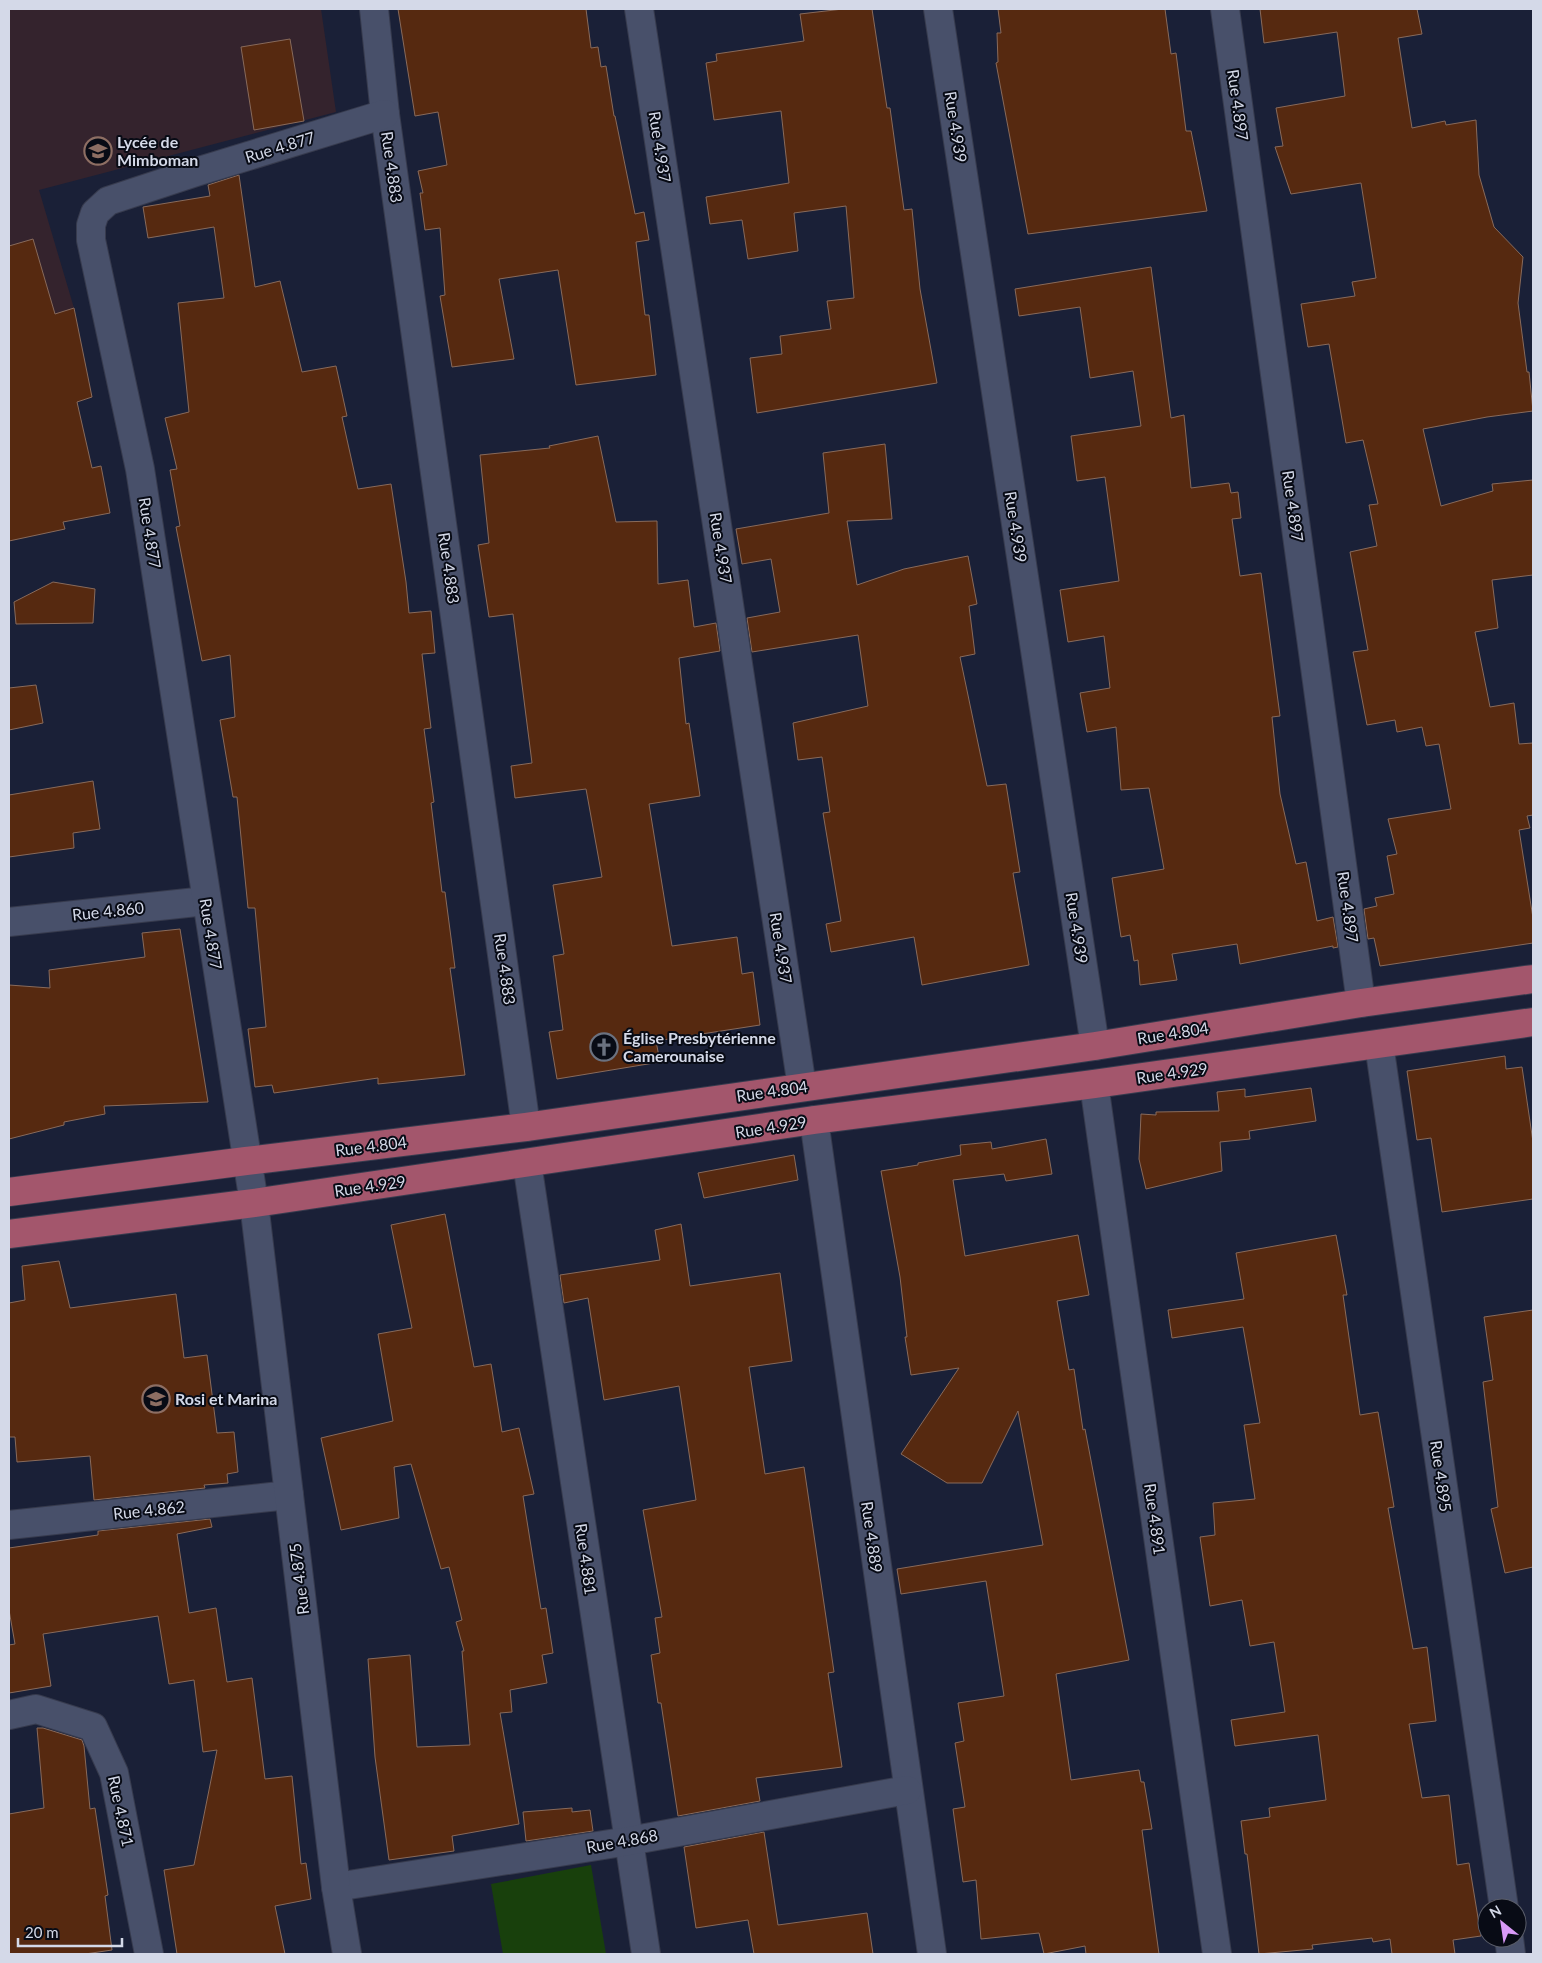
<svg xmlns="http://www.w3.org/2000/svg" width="1542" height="1963" font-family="Lato,sans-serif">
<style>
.education{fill:#34232d}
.green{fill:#18400c}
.building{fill:#562910;stroke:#886a5b}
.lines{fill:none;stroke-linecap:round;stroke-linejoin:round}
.minor-casing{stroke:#373b4e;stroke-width:30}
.primary-casing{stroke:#373b4e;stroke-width:30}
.minor{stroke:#48506a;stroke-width:28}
.primary{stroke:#a3566c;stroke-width:28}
.labels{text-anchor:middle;stroke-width:4;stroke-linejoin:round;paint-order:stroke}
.street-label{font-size:16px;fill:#d4d9e8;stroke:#080b15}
.poi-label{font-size:16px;font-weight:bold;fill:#d4d9e8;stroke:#080b15;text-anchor:start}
</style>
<rect width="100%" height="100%" fill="#1a2037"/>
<path class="education" d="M9 9H321L336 112 39 190 74 308 27 348 9 353Z"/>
<path class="green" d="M591 1865 606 1954H503L491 1884Z"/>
<g class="building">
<path d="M398 9H586L591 48 598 47 601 67 606 66 614 116H615L635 214 644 212 649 240 636 242 645 315H649L656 375 576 385 558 270 499 279 514 359 452 367 440 296 445 295 440 228 425 230 420 193H423L418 171 447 165 438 112 415 116Z"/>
<path d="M843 9H872L887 108H890L904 210 912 209 920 289 937 383 757 413 750 358 782 354 780 336 831 329 827 301 854 298 846 206 794 213 798 251 748 259 742 220 710 224 706 197 789 183 781 111 714 120 706 63 717 61 716 54 804 41 800 14Z"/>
<path d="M998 9H1165L1171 54 1176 53 1186 131H1191L1207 211 1028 234 996 63 998 62 997 33H1001Z"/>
<path d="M1260 9H1417L1422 34 1398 38 1412 128 1445 121 1446 125 1476 120 1479 175 1494 227 1523 257 1518 303 1527 372H1529L1533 411 1487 417 1423 429 1441 506 1493 491 1492 484 1533 480V575L1492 580 1498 628 1475 632 1490 707 1514 703 1519 744 1533 743V815L1527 816 1530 828 1519 830 1533 918V943L1380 966 1374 938 1368 939 1364 909 1377 906 1375 898 1394 894 1387 856 1397 854 1388 819 1451 809 1439 744 1426 746 1422 727 1397 732 1395 720 1367 725 1353 652 1368 650 1350 552 1377 546 1369 505 1378 504 1363 440 1346 443 1329 344 1308 347 1301 304 1355 296 1352 282 1376 278 1361 183 1291 194 1275 147 1283 146 1276 108 1345 96 1337 32 1264 43Z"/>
<path d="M290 39 304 121 254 130 241 47Z"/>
<path d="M239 175 255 287 280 281 302 372 336 366 347 416 342 417 358 489 391 484 406 582 409 613 431 611 435 653 422 654 431 728 424 729 434 802 431 803 442 892H445L455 968H450L465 1075 378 1084V1078L274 1093 272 1085 255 1087 248 1029 266 1027 255 908H248L237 797H233L220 720 235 717 230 655 202 661 176 527 180 526 170 470 177 469 165 418 189 412 178 303 224 298 214 227 148 238 143 207 210 196 208 185Z"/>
<path d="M33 239 55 314 74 308 92 397 77 402 92 468 101 466 110 513 63 522 65 529 9 541V246Z"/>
<path d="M1151 267 1171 418 1184 415 1191 488 1229 483 1231 493 1238 492 1241 518 1232 519 1240 576 1261 573 1280 716 1272 717 1280 794 1296 864 1306 862 1317 921 1333 917 1338 947 1333 948V946L1240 964 1237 944 1172 954 1177 980 1140 985 1138 960 1134 961 1130 935 1121 937 1112 878 1164 869 1149 788 1121 790 1116 727 1087 732 1080 693 1110 688 1104 636 1068 642 1060 590 1119 581 1105 477 1077 481 1071 436 1141 426 1133 371 1090 378 1080 307 1019 316 1015 289Z"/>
<path d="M598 436 616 522 657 521 658 584 688 580 694 627 716 623 720 651 679 658 686 724 689 723 700 796 649 804 672 946 737 937 742 974 753 972 760 1025 656 1041 660 1062 557 1079 549 1032 563 1030 553 956 564 954 553 885 602 877 586 789 515 798 511 766 532 763 513 614 489 617 478 545 489 543 480 455 550 448 549 446Z"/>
<path d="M885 444 892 519 847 521 857 585 904 569 968 556 977 604 969 606 975 654 960 657 987 786 1006 784 1020 872 1013 873 1029 965 922 985 914 937 831 952 826 924 841 921 823 813 830 812 822 757 798 760 793 723 868 706 858 635 752 652 747 618 780 612 771 559 742 564 736 529 829 513 823 453Z"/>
<path d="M53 582 95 589 93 623 16 624 14 602Z"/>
<path d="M36 685 43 723 9 730V688Z"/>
<path d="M93 781 100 829 73 833 74 848 9 857V795Z"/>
<path d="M180 929 208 1102 104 1106 105 1114 64 1122V1125L9 1139V985L50 988 49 970 145 957 142 933Z"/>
<path d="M1505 1056 1506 1069 1522 1067 1533 1142V1199L1442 1212 1431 1138 1417 1140 1407 1071Z"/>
<path d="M1311 1088 1316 1121 1249 1131 1250 1139 1220 1142 1222 1171 1146 1189 1139 1159 1141 1114 1156 1115V1112L1219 1111 1217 1092 1245 1089V1097Z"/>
<path d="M1046 1139 1052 1174 1006 1181 1004 1174 953 1180 965 1256 1078 1235 1089 1295 1057 1301 1069 1370 1074 1369 1083 1430 1085 1429 1129 1660 1056 1674 1071 1780 1139 1770 1141 1782H1144L1152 1829 1142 1830 1159 1954H1086L1085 1946 1044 1954 1039 1933 981 1939 976 1880 963 1882 953 1809 965 1807 955 1743 964 1741 958 1703 1004 1696 986 1581 901 1594 897 1569 1043 1545 1018 1411 982 1483H947L901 1454 959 1368 911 1375 905 1337H907L900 1277 881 1171 918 1165V1163L961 1155 960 1145 991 1142 992 1149Z"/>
<path d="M794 1155 798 1180 704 1198 698 1173Z"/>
<path d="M445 1214 474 1367 491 1364 502 1432 519 1428 534 1494 523 1496 541 1609 546 1608 553 1653 542 1655 547 1683 510 1690 512 1712 500 1713 519 1824 452 1836 454 1851 389 1860 375 1757 368 1659 410 1655 417 1747 470 1745 462 1651H464L456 1622 462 1620 449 1567 441 1569 411 1464 394 1467 399 1518 341 1530 321 1438 393 1421 378 1334 412 1328 391 1225Z"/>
<path d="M681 1224 690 1286 780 1273 792 1361 749 1367 765 1474 804 1467 834 1672 828 1673 842 1767 756 1778 760 1801 678 1816 661 1703H658L651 1655 660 1653 655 1618 662 1617 643 1510 696 1500 679 1386 604 1400 588 1298 564 1303 560 1275 660 1260 655 1230Z"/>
<path d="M1336 1235 1347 1295H1343L1360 1415 1378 1412 1394 1507 1388 1508 1413 1649 1427 1647 1436 1721 1409 1724 1422 1798 1449 1795 1457 1865 1469 1863 1481 1936 1453 1940 1455 1954H1392L1390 1939 1373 1942 1372 1938 1312 1945 1313 1949 1259 1954 1247 1854H1245L1241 1821 1270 1817 1269 1808 1326 1800 1318 1735 1235 1746 1231 1720 1285 1712 1274 1642 1250 1646 1242 1600 1210 1606 1200 1537 1215 1535 1213 1503 1255 1499 1244 1425 1260 1423 1243 1327 1172 1338 1168 1310 1244 1299 1236 1253Z"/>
<path d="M59 1261 70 1308 176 1294 184 1358 207 1355 217 1433 234 1432 238 1472 227 1474 228 1483 204 1485 205 1488 94 1500 90 1456 17 1462 15 1437H9V1303L25 1300 22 1266Z"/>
<path d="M1533 1310V1567L1505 1573 1491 1509 1498 1507 1483 1382 1493 1380 1484 1317Z"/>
<path d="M210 1519 212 1527 177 1534 189 1613 216 1608 227 1682 252 1678 265 1779 292 1776 301 1864 306 1863 311 1899 275 1906 285 1954H177L164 1870 194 1865 217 1750 203 1752 194 1680 169 1684 158 1616 43 1634 51 1686 9 1693V1645L15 1644 9 1610V1548L98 1535V1531Z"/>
<path d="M37 1728H43L82 1740 84 1746 90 1809 95 1808 108 1895 105 1896 112 1950 85 1954H9V1814L44 1808Z"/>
<path d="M572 1808V1812L590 1810 593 1831 526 1841 523 1812Z"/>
<path d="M764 1832 778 1925 867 1913 873 1954H754L748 1920 696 1928 684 1847Z"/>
</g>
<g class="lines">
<g class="minor-casing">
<g id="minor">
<path d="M374 9 385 114 526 1127"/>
<path d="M639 9 802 1087"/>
<path d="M938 9 1095 1046"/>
<path d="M1225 9 1361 1003"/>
<path d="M9 922 206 901"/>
<path d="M1379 1044 1504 1908"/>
<path d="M1094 1084 1217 1954"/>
<path d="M814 1120 932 1954"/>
<path d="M527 1163 646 1954"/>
<path d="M9 1525 289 1495"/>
<path d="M9 1715 36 1709 93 1727 114 1773 149 1954"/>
<path d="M336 1887 629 1841 907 1790"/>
<path d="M1509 1938 1511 1954"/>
<path d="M347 1954 336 1887 254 1203 140 469 91 240V225L95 213 108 201 196 172 385 114"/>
</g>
</g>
<g class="primary-casing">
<g id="primary">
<path d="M9 1192 246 1161 526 1127 1095 1046 1361 1003 1533 979"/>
<path d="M9 1234 254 1203 814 1120 1094 1084 1533 1022"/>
</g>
</g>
<use href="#minor" class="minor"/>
<use href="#primary" class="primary"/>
</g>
<defs>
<g id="school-ring" transform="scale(1.4375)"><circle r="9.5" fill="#080b15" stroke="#8d6e63" stroke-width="1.5"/><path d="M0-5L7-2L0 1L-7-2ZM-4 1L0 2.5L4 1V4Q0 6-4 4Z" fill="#8d6e63"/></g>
<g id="church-ring" transform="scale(1.4375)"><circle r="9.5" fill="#080b15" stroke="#6b7280" stroke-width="1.5"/><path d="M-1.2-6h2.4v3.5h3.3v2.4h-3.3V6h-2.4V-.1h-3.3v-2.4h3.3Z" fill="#6b7280"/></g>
</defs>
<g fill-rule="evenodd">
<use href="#school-ring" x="98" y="151"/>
<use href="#church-ring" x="604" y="1047"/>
<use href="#school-ring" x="156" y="1399"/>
</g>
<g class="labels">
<g class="street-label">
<text transform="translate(1238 105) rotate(82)" y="6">Rue 4.897</text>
<text transform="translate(956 127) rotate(81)" y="6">Rue 4.939</text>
<text transform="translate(280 147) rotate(-17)" y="6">Rue 4.877</text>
<text transform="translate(660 147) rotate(81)" y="6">Rue 4.937</text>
<text transform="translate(392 167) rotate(82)" y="6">Rue 4.883</text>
<text transform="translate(1293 506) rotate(82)" y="6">Rue 4.897</text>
<text transform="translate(1016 527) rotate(81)" y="6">Rue 4.939</text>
<text transform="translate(150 533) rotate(81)" y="6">Rue 4.877</text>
<text transform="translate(721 548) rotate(81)" y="6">Rue 4.937</text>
<text transform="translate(449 568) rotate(82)" y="6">Rue 4.883</text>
<text transform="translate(1348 907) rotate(82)" y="6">Rue 4.897</text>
<text transform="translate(108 911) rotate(-6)" y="6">Rue 4.860</text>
<text transform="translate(1077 928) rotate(81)" y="6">Rue 4.939</text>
<text transform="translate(211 934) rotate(81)" y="6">Rue 4.877</text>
<text transform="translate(781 948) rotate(81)" y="6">Rue 4.937</text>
<text transform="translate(505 969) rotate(82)" y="6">Rue 4.883</text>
<text transform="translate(1173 1033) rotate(-9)" y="6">Rue 4.804</text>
<text transform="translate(1172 1073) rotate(-8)" y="6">Rue 4.929</text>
<text transform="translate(772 1091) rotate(-8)" y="6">Rue 4.804</text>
<text transform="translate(771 1127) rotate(-9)" y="6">Rue 4.929</text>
<text transform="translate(371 1146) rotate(-7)" y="6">Rue 4.804</text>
<text transform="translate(370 1186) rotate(-8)" y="6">Rue 4.929</text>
<text transform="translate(1441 1476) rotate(82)" y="6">Rue 4.895</text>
<text transform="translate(149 1510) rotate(-6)" y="6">Rue 4.862</text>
<text transform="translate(1155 1519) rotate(82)" y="6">Rue 4.891</text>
<text transform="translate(872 1537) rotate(82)" y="6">Rue 4.889</text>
<text transform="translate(586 1559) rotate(82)" y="6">Rue 4.881</text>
<text transform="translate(299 1579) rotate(-97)" y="6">Rue 4.875</text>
<text transform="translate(121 1811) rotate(78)" y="6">Rue 4.871</text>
<text transform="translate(622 1841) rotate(-10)" y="6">Rue 4.868</text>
</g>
<g class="poi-label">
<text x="117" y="148">Lycée de<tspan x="117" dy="18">Mimboman</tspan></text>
<text x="623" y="1044">Église Presbytérienne<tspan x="623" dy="18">Camerounaise</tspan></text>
<text x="175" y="1405">Rosi et Marina</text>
</g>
</g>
<rect width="1542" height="1963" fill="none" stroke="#d4d9e8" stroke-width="20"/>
<g transform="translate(1502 1923) rotate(330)"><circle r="24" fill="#080b15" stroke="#5a5d69"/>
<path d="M0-4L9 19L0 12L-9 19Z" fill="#d99af8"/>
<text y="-8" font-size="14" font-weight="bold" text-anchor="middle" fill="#d4d9e8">N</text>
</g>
<path d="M18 1938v8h104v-8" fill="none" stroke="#d4d9e8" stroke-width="2.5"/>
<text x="25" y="1938" font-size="15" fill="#d4d9e8" stroke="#080b15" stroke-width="4" paint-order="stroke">20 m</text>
</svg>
